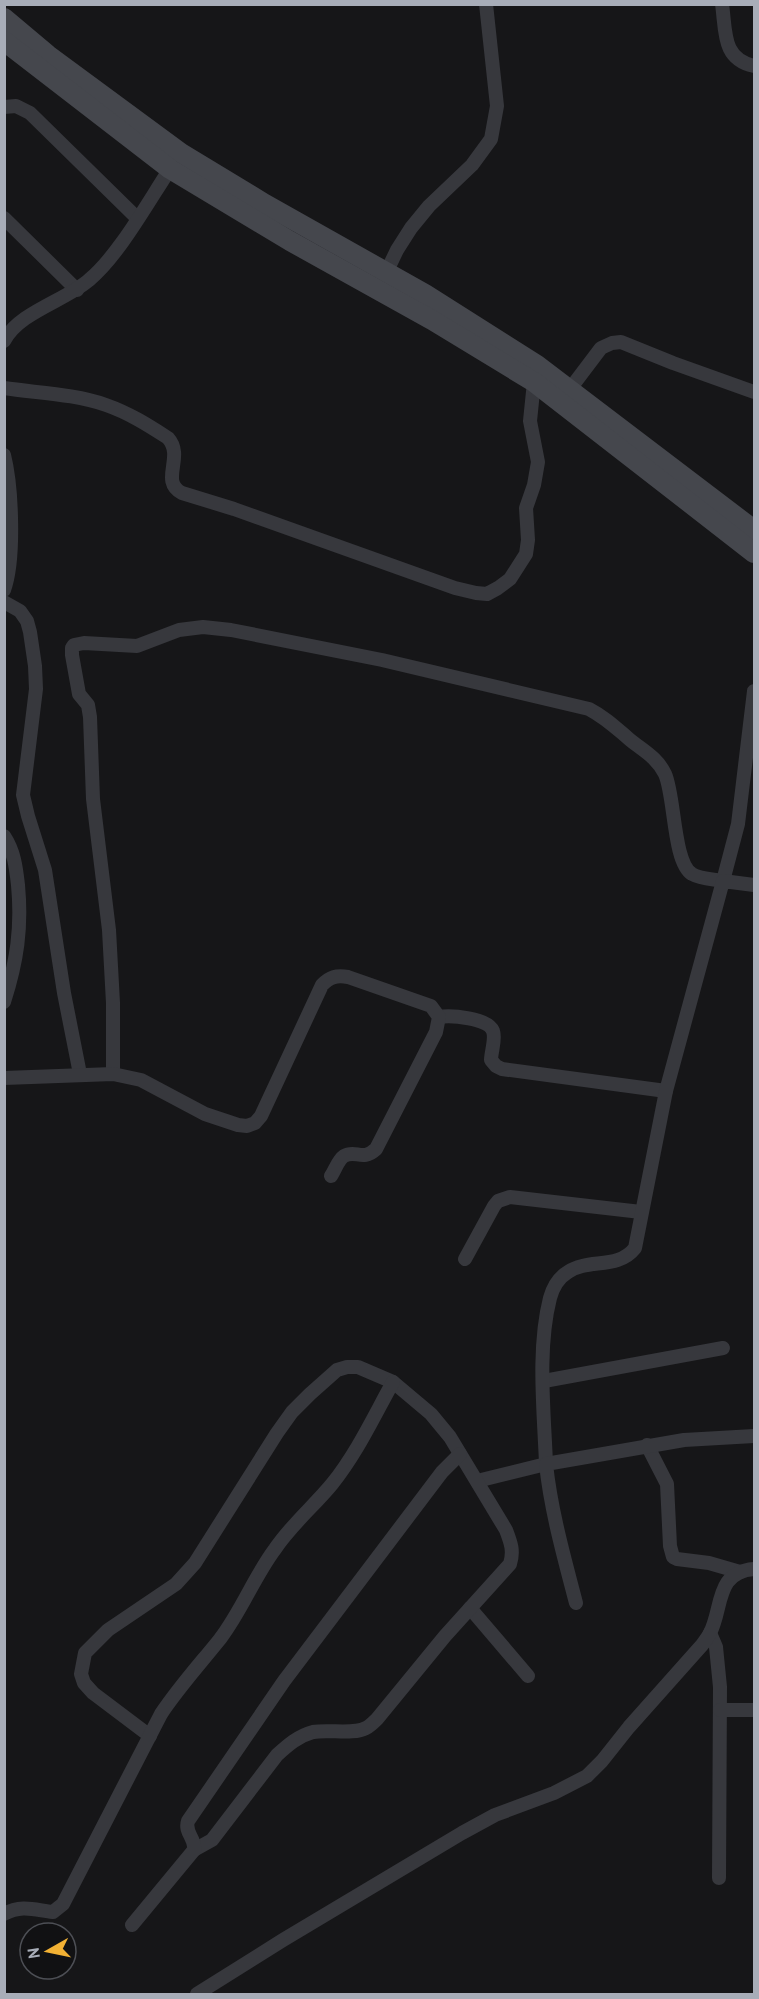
<svg xmlns="http://www.w3.org/2000/svg" width="759" height="1999" font-family="'PT Sans',sans-serif">
<style>
.lines{fill:none;stroke-linecap:round;stroke-linejoin:round}
.street{stroke:#37383d;stroke-width:14}
.secondary{stroke:#45474d;stroke-width:20}
</style>
<rect width="100%" height="100%" fill="#161618"/>
<g class="lines">
<g class="street">
<path d="M722 4C726 32 722 59 754 66"/>
<path d="M4 107 16 106 30 113 137 218"/>
<path d="M4 218 77 290"/>
<path d="M386 273 397 250 411 228 429 206 472 165 491 139 497 106 486 4"/>
<path d="M4 341C19 312 65 301 89 280 119 255 148 202 170 169"/>
<path d="M4 388C38 393 75 394 106 405 129 413 148 425 168 438 185 457 159 481 182 493L234 509 455 588 476 593 487 594 498 588 510 579 526 554 528 540 526 508 534 485 538 462 530 421 534 382"/>
<path d="M570 389 601 348 612 343 621 342 673 363 754 392"/>
<path d="M4 455C12 487 15 560 4 590"/>
<path d="M4 602 20 611 27 621 30 632 35 666 36 689 23 795 28 816 45 870 64 993 80 1074"/>
<path d="M4 836C14 851 16 867 18 885 22 928 17 961 4 1002"/>
<path d="M439 1017C451 1015 488 1018 493 1031 496 1039 491 1052 491 1060L496 1066 502 1069 666 1091"/>
<path d="M113 1074V1003L109 930 93 799 90 717 88 705 79 694 72 655V648L74 645 84 643 137 646 179 630 203 627 231 630 382 660 589 709C606 718 615 727 629 739 642 750 657 757 665 774 675 796 673 862 692 874 701 879 713 879 723 881L738 824 754 691"/>
<path d="M4 1078 113 1074 141 1080 205 1114 238 1125 247 1126 255 1123 261 1116 322 985C330 977 336 975 348 977L431 1006 439 1017 436 1032 376 1149C362 1162 356 1149 344 1156 338 1160 335 1170 331 1176"/>
<path d="M465 1259 494 1206 498 1201 510 1197 641 1212"/>
<path d="M544 1381 723 1348"/>
<path d="M647 1445 667 1484 670 1546 673 1557 677 1559 709 1563 740 1572"/>
<path d="M477 1481 546 1464C544 1411 537 1349 550 1298 553 1287 558 1278 568 1272 588 1258 618 1270 635 1248L666 1091 723 881 754 885"/>
<path d="M576 1603C564 1557 551 1511 546 1464L684 1440 754 1436"/>
<path d="M470 1608 528 1676"/>
<path d="M710 1633 716 1647 720 1687 719 1878"/>
<path d="M720 1710H754"/>
<path d="M150 1736 93 1693 84 1683 81 1674 85 1653 108 1630 176 1584 195 1563 277 1433 292 1412 310 1394 337 1370 347 1367H358L393 1382 431 1414 450 1437 506 1530C511 1543 514 1551 510 1564L445 1636 377 1719C374 1722 370 1726 366 1728 353 1735 329 1729 313 1732 298 1736 288 1745 277 1755L212 1840 194 1850"/>
<path d="M4 1914C22 1904 35 1910 53 1912L63 1904 161 1714C179 1687 200 1664 220 1639 242 1610 254 1577 275 1549 291 1525 314 1506 332 1484 357 1453 374 1416 393 1382"/>
<path d="M132 1925 194 1850C196 1838 184 1833 188 1821L284 1681 442 1472 460 1454"/>
<path d="M197 1994 283 1940 462 1833 495 1815 554 1793 587 1776 602 1761 629 1727 702 1645C705 1641 708 1637 710 1633 723 1608 715 1572 754 1569"/>
</g>
<g class="secondary">
<path d="M4 18 48 55 181 153 265 204 425 294 537 365 754 530"/>
<path d="M4 41 170 169 290 241 432 320 534 382 754 553"/>
</g>
</g>
<rect width="759" height="1999" fill="none" stroke="#a8adb8" stroke-width="12"/>
<g transform="translate(48 1951) rotate(261)"><circle r="28" fill="#111113" stroke="#4d4f55" stroke-width="1.5"/>
<path d="M0-4.5L10 22L0 15L-10 22Z" fill="#f2b134"/>
<text y="-9" font-size="16" font-weight="bold" text-anchor="middle" fill="#a8adb8">N</text>
</g>
</svg>
